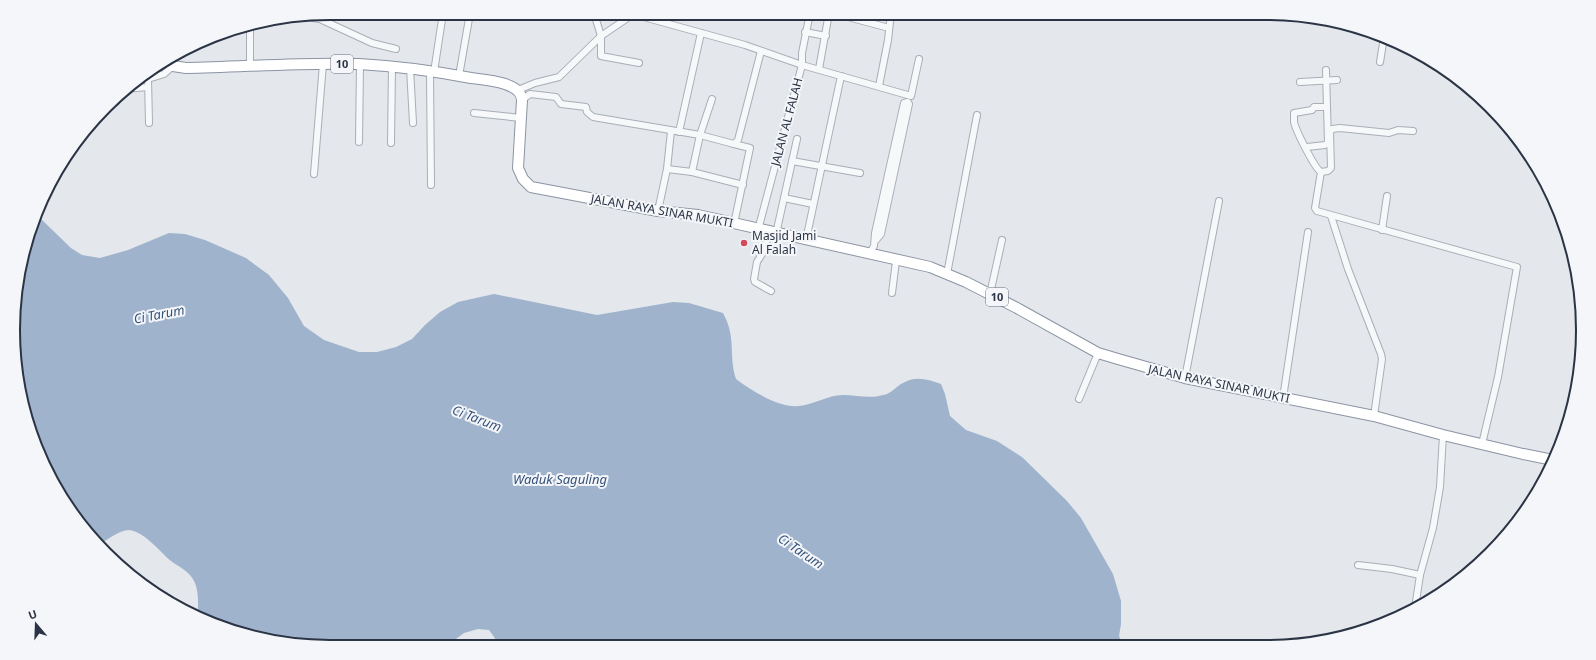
<svg xmlns="http://www.w3.org/2000/svg" width="1596" height="660" font-family="'Noto Sans',sans-serif">
<style>
.water{fill:#9fb4cc}
.lines{fill:none;stroke-linecap:round;stroke-linejoin:round}
.minor-casing{stroke:#a9aeb7;stroke-width:8}
.trunk-casing{stroke:#8b94a3;stroke-width:12}
.minor{stroke:#f7f8fa;stroke-width:6}
.trunk{stroke:#fff;stroke-width:10}
.poi-dot{fill:#d1495b;stroke:#f4f6f9;stroke-width:1.5}
.labels{text-anchor:middle;stroke-width:4;stroke-linejoin:round;paint-order:stroke}
.shield{fill:#f4f6f9;stroke:#676e7b;stroke-width:1}
.shield-label{font-size:11px;font-weight:bold;fill:#2b3445}
.street-label{font-size:12px;fill:#2b3445;stroke:#f4f6f9}
.poi-label{font-size:12px;fill:#2b3445;stroke:#f4f6f9;text-anchor:start}
.water-label{font-size:13px;font-style:italic;fill:#34527a;stroke:#f4f6f9}
.rim{fill:none;stroke:#2b3445;stroke-width:2}
</style>
<rect width="100%" height="100%" fill="#e4e7ec"/>
<path class="water" d="M35 217 41 219 71 248 82 255 100 258 128 250 169 233 185 234 205 240 246 258 269 275 288 298 304 326 324 340 359 352H377L396 347 412 339 425 325 440 312 458 302 494 294 597 315 673 302 689 303 723 313C737 339 728 354 736 379 752 391 779 408 799 406 813 405 828 395 843 395 857 395 870 399 883 395 890 394 895 388 901 384 915 375 927 379 941 384L945 394 950 416 966 430 997 441 1022 457 1067 501 1081 518 1113 574 1121 601V624L1119 636 1123 645 501 647 489 630 478 629 464 633 445 647H330L228 630 198 614C198 603 199 591 194 581 189 571 179 567 171 561 159 551 145 532 129 530 119 530 106 541 98 545L92 539 56 489 19 392 16 288 30 228Z"/>
<g class="lines">
<g class="minor-casing">
<g id="minor">
<path d="M594 13 601 36V56L639 63"/>
<path d="M833 13 889 28"/>
<path d="M306 17 320 19 372 43 396 49"/>
<path d="M805 32 826 36"/>
<path d="M1380 62 1384 37"/>
<path d="M250 66V26"/>
<path d="M410 68 413 123"/>
<path d="M819 69 829 13"/>
<path d="M430 72 431 185"/>
<path d="M434 72 443 13"/>
<path d="M459 76 470 13"/>
<path d="M1300 82 1337 80"/>
<path d="M879 86 888 40 891 13"/>
<path d="M125 89 148 87"/>
<path d="M518 90 535 83 559 77 601 36 632 15 640 16 745 45 802 65 911 96 919 59"/>
<path d="M522 100 530 94 556 97 561 104 586 107 587 112 593 117 700 135 734 144"/>
<path d="M111 104 116 102 117 96"/>
<path d="M1326 107H1314L1312 110 1294 113C1294 116 1294 119 1294 122 1296 131 1315 169 1321 172L1328 171 1331 168 1330 133 1332 129 1340 128 1389 133 1398 130 1413 131"/>
<path d="M474 113 521 118"/>
<path d="M149 123 148 79 164 74 173 66"/>
<path d="M679 132 701 33"/>
<path d="M359 142 360 65"/>
<path d="M391 143 392 67"/>
<path d="M1307 147 1325 145 1328 143 1326 70"/>
<path d="M792 161 860 173"/>
<path d="M667 169 692 172 743 185"/>
<path d="M692 172 700 135 712 99"/>
<path d="M1321 172 1315 208 1317 211 1517 267 1498 377 1482 444"/>
<path d="M314 174 323 64"/>
<path d="M784 198 813 204"/>
<path d="M658 211 667 169 671 131"/>
<path d="M1331 216 1348 269 1381 354 1382 359 1374 416"/>
<path d="M734 224 750 148 734 144 738 140 761 51"/>
<path d="M758 230 802 65V53L810 13"/>
<path d="M1382 230 1387 196"/>
<path d="M769 233 764 251 757 262 754 279 755 282 771 291"/>
<path d="M776 234 797 139"/>
<path d="M806 240 841 76"/>
<path d="M869 254 874 246 875 233 904 103 908 102 909 104 881 234 876 240"/>
<path d="M947 274 977 115"/>
<path d="M892 293 896 261"/>
<path d="M990 294 1002 240"/>
<path d="M1185 378 1219 201"/>
<path d="M1283 398 1308 232"/>
<path d="M1079 399 1098 353"/>
<path d="M1358 565 1392 569 1420 575 1415 608"/>
<path d="M1420 575 1433 528 1440 487 1443 435"/>
</g>
</g>
<g class="trunk-casing">
<path id="trunk" d="M165 60 173 66 186 68C244 67 301 62 359 64 397 66 434 71 471 78 486 80 521 82 522 100L518 168 523 179 531 187 658 211 698 215 930 267 966 282 1017 308 1098 353 1118 359 1185 378 1374 416 1443 435 1523 454 1553 460"/>
</g>
<use href="#minor" class="minor"/>
<use href="#trunk" class="trunk"/>
</g>
<circle class="poi-dot" cx="744" cy="243" r="4"/>
<g class="labels">
<g class="shield">
<rect x="331" y="55" width="22" height="18" rx="3"/>
<rect x="986" y="288" width="22" height="18" rx="3"/>
</g>
<g class="shield-label">
<text x="342" y="68">10</text>
<text x="997" y="301">10</text>
</g>
<g class="street-label">
<text transform="translate(787 122) rotate(-75)" y="4">JALAN AL FALAH</text>
<text transform="translate(662 211) rotate(10)" y="4">JALAN RAYA SINAR MUKTI</text>
<text transform="translate(1219 384) rotate(12)" y="4">JALAN RAYA SINAR MUKTI</text>
</g>
<g class="poi-label">
<text x="752" y="240">Masjid Jami<tspan x="752" dy="14">Al Falah</tspan></text>
</g>
<g class="water-label">
<text transform="translate(159 314) rotate(-11)" y="5">Ci Tarum</text>
<text transform="translate(477 418) rotate(21)" y="5">Ci Tarum</text>
<text x="560" y="484">Waduk Saguling</text>
<text transform="translate(801 551) rotate(34)" y="5">Ci Tarum</text>
</g>
</g>
<path d="M0 0H1596V660H0ZM330 20H1266A310 310 0 0 1 1576 330V330A310 310 0 0 1 1266 640H330A310 310 0 0 1 20 330V330A310 310 0 0 1 330 20Z" fill="#f4f6f9" fill-rule="evenodd"/>
<path class="rim" d="M330 20H1266A310 310 0 0 1 1576 330V330A310 310 0 0 1 1266 640H330A310 310 0 0 1 20 330V330A310 310 0 0 1 330 20Z"/>
<g transform="translate(36 624) rotate(341)" stroke="#f4f6f9" stroke-width="3" paint-order="stroke">
<path d="M0-3L7 15L0 10L-7 15Z" fill="#2b3445"/>
<text y="-6" font-size="11" font-weight="bold" text-anchor="middle" fill="#2b3445">U</text>
</g>
</svg>
